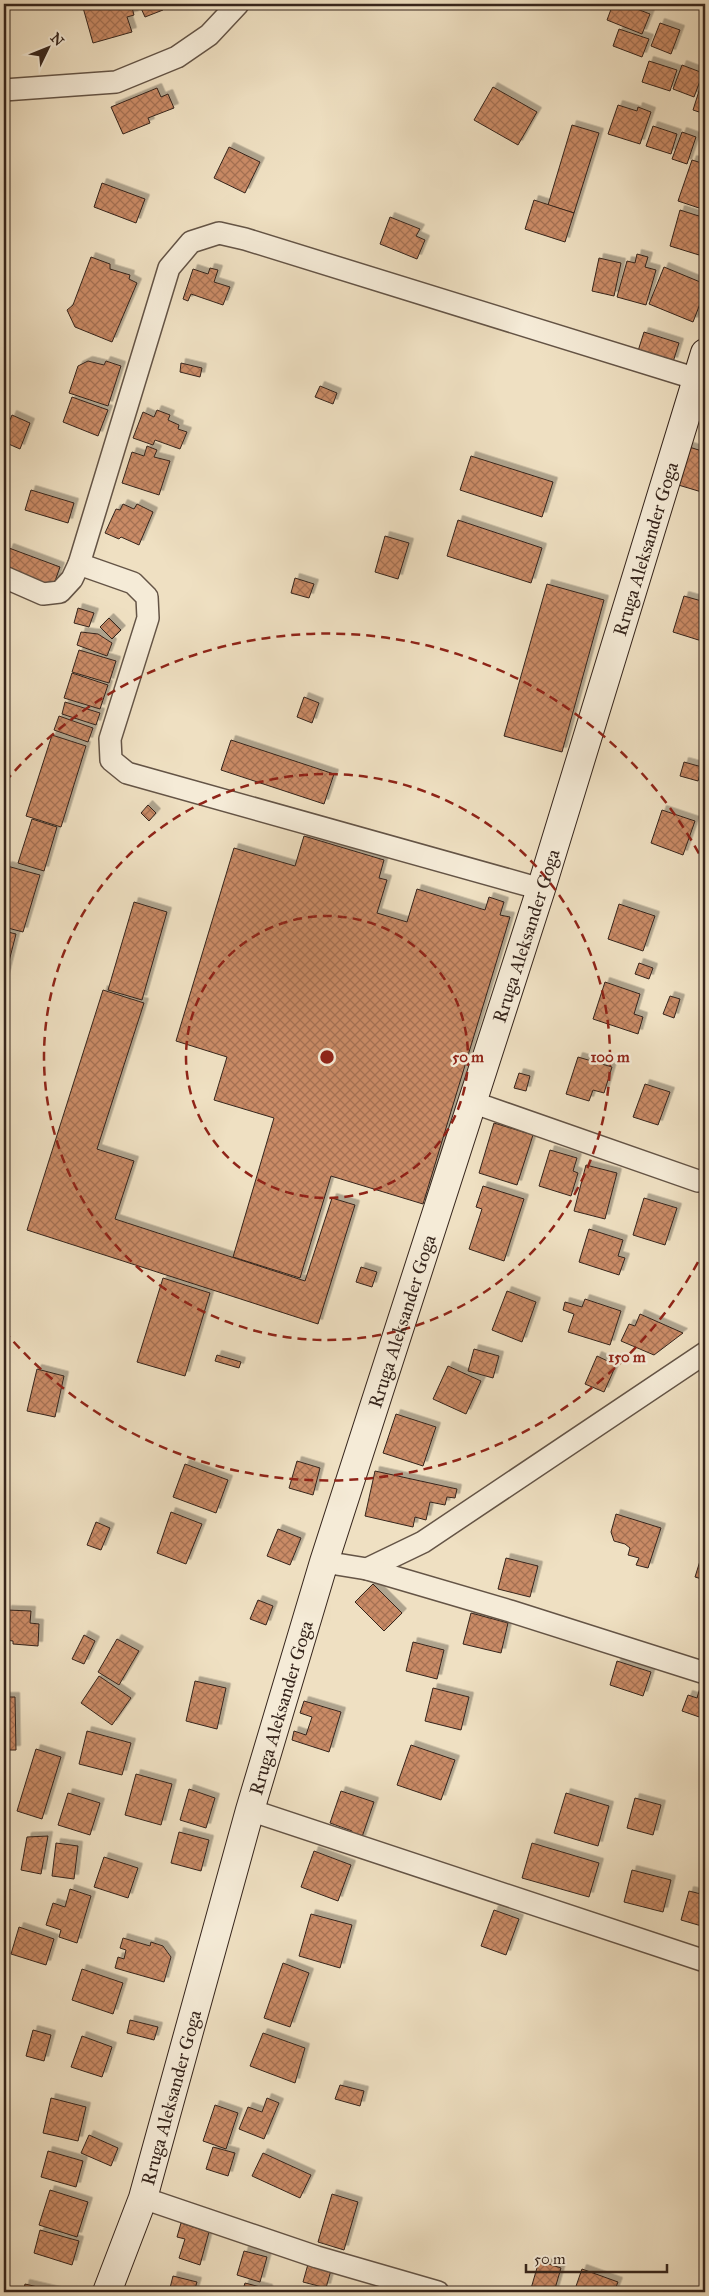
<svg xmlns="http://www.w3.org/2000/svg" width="709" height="2296" font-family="'IM FELL Great Primer',serif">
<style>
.building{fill:url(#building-cross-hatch);stroke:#36251c;filter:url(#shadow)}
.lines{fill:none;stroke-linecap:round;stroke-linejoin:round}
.minor-casing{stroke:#645446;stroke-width:24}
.secondary-casing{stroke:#36251c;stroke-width:30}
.minor{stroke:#f5ebd7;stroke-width:21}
.secondary{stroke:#f5ebd7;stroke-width:28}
.ring{fill:none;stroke:#8f2418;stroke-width:2.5;stroke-dasharray:9 6}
.labels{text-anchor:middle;stroke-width:5;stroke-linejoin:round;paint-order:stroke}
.street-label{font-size:19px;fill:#36251c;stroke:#f5ebd7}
.centre{fill:#8f2418;stroke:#f5ebd7;stroke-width:2.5}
.ring-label{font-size:15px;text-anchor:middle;font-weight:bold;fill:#8f2418;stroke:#f5ebd7;stroke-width:5;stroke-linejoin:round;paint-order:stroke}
</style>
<defs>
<pattern id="building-cross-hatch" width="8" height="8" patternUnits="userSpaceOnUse" patternTransform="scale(1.25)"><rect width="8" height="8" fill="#ca8b66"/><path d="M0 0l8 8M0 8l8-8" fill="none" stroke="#a57153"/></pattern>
<filter id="shadow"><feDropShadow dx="4.5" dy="-4.5" stdDeviation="0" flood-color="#0004"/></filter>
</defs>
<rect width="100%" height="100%" fill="#efe0c2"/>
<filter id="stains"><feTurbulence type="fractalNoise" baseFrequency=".004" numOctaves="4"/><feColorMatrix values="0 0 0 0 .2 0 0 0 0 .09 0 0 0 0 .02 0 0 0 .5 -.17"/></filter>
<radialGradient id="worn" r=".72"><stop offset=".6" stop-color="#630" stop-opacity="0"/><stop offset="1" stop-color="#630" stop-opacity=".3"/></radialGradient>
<g class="building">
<path d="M82 4H131L134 15 127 17 132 32 93 43Z"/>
<path d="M147 4H160L163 10 145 17 140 6Z"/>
<path d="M613 4H624L650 14 642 34 607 20Z"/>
<path d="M704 4H705V22L700 21Z"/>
<path d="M660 23 680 30 671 54 651 46Z"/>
<path d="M619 29 649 39 642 57 613 46Z"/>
<path d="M649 61 677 70 670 91 642 82Z"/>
<path d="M682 65 703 73 694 97 673 89Z"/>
<path d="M705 72V114L693 110Z"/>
<path d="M493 87 537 112 518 145 474 120Z"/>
<path d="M157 88 161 97 168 94 174 108 148 118 150 123 123 134 111 107Z"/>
<path d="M618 105 637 111 638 107 651 112 640 144 608 134Z"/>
<path d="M572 125 599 133 574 213 548 205Z"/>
<path d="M653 126 677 134 671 154 646 146Z"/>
<path d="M682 132 696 137 687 164 672 159Z"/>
<path d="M229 147 260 162 245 193 214 178Z"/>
<path d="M692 160 705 164V210L678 201Z"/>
<path d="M102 183 145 199 136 223 94 207Z"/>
<path d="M534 200 574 213 565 242 525 229Z"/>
<path d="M680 210 705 218V234L699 255 670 246Z"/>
<path d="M390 217 420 229 416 236 425 240 417 259 380 244Z"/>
<path d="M637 254 648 257 645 267 656 270 646 305 617 297 627 261 635 263Z"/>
<path d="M91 257 110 264V269L130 275 129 279 137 283 112 342 75 327 67 310 73 305Z"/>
<path d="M599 258 621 263 614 296 592 291Z"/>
<path d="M664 267 705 284V291L693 322 649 304Z"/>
<path d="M210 268 218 270 214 282 230 287 223 305 191 294 188 301 183 299 193 269 208 274Z"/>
<path d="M644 332 679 343 673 362 638 351Z"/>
<path d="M88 361 104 365 106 361 121 366 108 406 69 393 78 366Z"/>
<path d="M181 363 202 368 200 377 180 372Z"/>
<path d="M320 386 337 393 333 404 315 397Z"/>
<path d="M72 397 108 410 98 436 63 422Z"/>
<path d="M157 410 170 415 168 420 179 425 178 429 187 432 180 449 155 440 153 445 133 438 143 412 154 417Z"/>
<path d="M12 415 30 423 20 449 4 442V434Z"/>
<path d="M147 446 157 450 154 457 170 461 159 495 122 483 132 452 144 456Z"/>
<path d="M686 446 705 452V493L675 484Z"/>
<path d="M471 456 553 482 542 517 460 490Z"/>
<path d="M31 490 74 503 68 523 25 510Z"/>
<path d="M123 504 134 509 137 504 153 512 139 545 121 537 119 539 105 533 116 509 120 510Z"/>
<path d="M458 520 542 548 531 583 447 556Z"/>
<path d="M385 536 409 543 398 579 375 572Z"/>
<path d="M9 548 60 567 53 587 4 569V561Z"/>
<path d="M295 578 314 584 309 598 291 593Z"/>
<path d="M547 584 604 600 562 752 504 736Z"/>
<path d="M684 596 705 602V642L673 632Z"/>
<path d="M78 608 94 613 89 627 74 623Z"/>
<path d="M109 618 121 630 112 639 100 627Z"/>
<path d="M81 632 98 634 112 643 107 656 77 645Z"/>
<path d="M79 650 116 661 109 683 72 672Z"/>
<path d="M72 673 108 685 100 709 64 698Z"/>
<path d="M304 697 319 703 312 723 297 717Z"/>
<path d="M65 702 100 713 96 725 62 714Z"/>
<path d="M59 716 93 728 88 742 54 730Z"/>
<path d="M52 735 86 746 61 827 26 816Z"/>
<path d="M231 740 334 774 324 804 221 770Z"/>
<path d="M684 762 702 767 698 781 680 776Z"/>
<path d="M148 805 156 813 149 821 141 813Z"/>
<path d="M662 810 695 821 683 855 651 843Z"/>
<path d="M32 819 57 827 44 871 18 863Z"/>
<path d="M304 836 384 860 379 878 387 880 377 913 407 922 417 889 485 910 489 897 504 902 500 915 510 917 423 1204 331 1176 300 1278 233 1257 274 1118 214 1100 227 1057 176 1041 234 848 295 866Z"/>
<path d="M7 866 40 875 23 932 4 927V877Z"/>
<path d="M134 902 167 912 142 1000 108 990Z"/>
<path d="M619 904 655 916 643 951 608 939Z"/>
<path d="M4 931 16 934 4 981Z"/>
<path d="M639 963 653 968 649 979 635 974Z"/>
<path d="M605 982 640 994 634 1014 643 1017 638 1034 593 1019Z"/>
<path d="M103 990 144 1003 97 1149 134 1161 115 1219 305 1281 332 1198 355 1205 318 1324 27 1230Z"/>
<path d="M670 996 680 999 674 1018 663 1014Z"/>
<path d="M578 1057 612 1067 604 1093 593 1090 589 1101 566 1094Z"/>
<path d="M519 1073 530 1076 526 1091 514 1088Z"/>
<path d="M645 1084 670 1092 658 1125 633 1117Z"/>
<path d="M494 1123 533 1135 517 1185 479 1173Z"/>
<path d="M550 1150 577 1158 573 1171 578 1173 571 1196 539 1186Z"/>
<path d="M586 1165 617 1173 605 1219 574 1211Z"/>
<path d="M483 1186 524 1199 504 1261 469 1249 482 1209 476 1207Z"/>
<path d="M644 1198 677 1208 665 1245 633 1235Z"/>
<path d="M589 1229 623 1240 618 1256 625 1258 619 1275 579 1262Z"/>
<path d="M361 1267 377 1272 372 1287 356 1282Z"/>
<path d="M163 1278 210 1293 185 1376 137 1362Z"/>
<path d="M507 1291 536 1302 522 1342 492 1330Z"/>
<path d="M585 1299 621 1311 610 1345 568 1332 574 1314 563 1310 565 1302 582 1307Z"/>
<path d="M640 1314 683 1333 654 1355 621 1341 629 1324 635 1326Z"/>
<path d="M474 1349 499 1356 493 1378 468 1371Z"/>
<path d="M217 1355 241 1362 239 1368 215 1361Z"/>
<path d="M597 1356 616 1365 604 1392 585 1384Z"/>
<path d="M448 1366 481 1381 466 1414 433 1399Z"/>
<path d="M37 1369 64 1376 55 1417 27 1411Z"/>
<path d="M396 1414 436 1427 423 1466 383 1453Z"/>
<path d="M297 1461 320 1468 313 1495 289 1488Z"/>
<path d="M185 1464 228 1480 216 1513 173 1497Z"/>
<path d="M375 1471 457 1489 455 1498 447 1497 445 1505 430 1502 426 1520 415 1517 413 1527 365 1516Z"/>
<path d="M171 1512 202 1524 186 1564 157 1553Z"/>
<path d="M616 1514 661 1528 648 1568 636 1565 639 1558 628 1555 630 1548 625 1544 614 1541 611 1532Z"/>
<path d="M96 1522 110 1528 101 1550 87 1545Z"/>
<path d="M278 1529 301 1538 290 1565 267 1556Z"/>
<path d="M506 1558 538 1566 530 1597 498 1589Z"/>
<path d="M700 1561 705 1563V1580L695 1577Z"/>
<path d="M373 1584 402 1613 384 1631 355 1602Z"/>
<path d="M258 1600 273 1606 266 1625 250 1619Z"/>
<path d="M7 1610 31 1611 30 1623 39 1624 38 1646 13 1644V1641L5 1640Z"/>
<path d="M471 1613 508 1623 501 1653 463 1644Z"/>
<path d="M84 1635 95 1641 84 1664 72 1659Z"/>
<path d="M117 1639 139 1651 119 1685 98 1672Z"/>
<path d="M413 1642 444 1650 437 1679 406 1671Z"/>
<path d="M617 1661 651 1672 643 1696 610 1685Z"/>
<path d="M99 1676 131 1698 112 1725 81 1703Z"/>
<path d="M195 1681 226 1688 217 1729 186 1721Z"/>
<path d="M433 1688 469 1697 461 1730 425 1721Z"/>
<path d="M700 1688 705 1690V1719L682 1711 688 1695 697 1698Z"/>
<path d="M4 1697H15L16 1750H4Z"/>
<path d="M304 1701 341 1712 329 1752 292 1740 294 1731 306 1735 312 1717 300 1713Z"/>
<path d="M87 1731 131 1743 122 1775 79 1764Z"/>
<path d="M411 1745 455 1760 441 1800 397 1785Z"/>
<path d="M36 1749 61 1757 42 1819 17 1811Z"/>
<path d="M136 1774 172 1784 161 1825 125 1815Z"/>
<path d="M189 1789 215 1798 206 1828 180 1820Z"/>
<path d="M341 1791 374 1802 361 1840 350 1837 352 1831 330 1823Z"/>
<path d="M68 1793 100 1803 90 1835 58 1825Z"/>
<path d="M566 1793 609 1806 598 1846 554 1833Z"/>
<path d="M635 1798 661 1805 653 1835 627 1828Z"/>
<path d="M179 1832 209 1840 201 1871 171 1863Z"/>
<path d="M48 1836 41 1874 21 1870 27 1837Z"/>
<path d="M56 1843 78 1846 74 1879 52 1876Z"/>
<path d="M532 1843 599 1863 589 1897 522 1878Z"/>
<path d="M314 1851 351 1865 338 1901 301 1887Z"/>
<path d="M104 1857 138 1868 128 1898 94 1887Z"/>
<path d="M632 1870 671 1880 663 1912 624 1902Z"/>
<path d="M70 1889 91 1896 77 1943 59 1937 61 1930 46 1925 53 1903 65 1907Z"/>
<path d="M689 1891 705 1895V1927L681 1920Z"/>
<path d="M494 1910 519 1919 506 1955 481 1946Z"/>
<path d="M311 1914 352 1925 340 1968 299 1956Z"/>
<path d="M19 1927 54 1939 46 1965 11 1954Z"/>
<path d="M123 1938 150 1946 151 1942 163 1946 171 1957 164 1982 115 1968 118 1957 124 1959 126 1950 120 1948Z"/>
<path d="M283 1963 309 1973 290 2027 264 2018Z"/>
<path d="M82 1969 123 1983 113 2014 72 2000Z"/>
<path d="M130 2020 158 2027 154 2040 127 2033Z"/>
<path d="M33 2030 51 2035 44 2061 26 2056Z"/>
<path d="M263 2033 305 2048 295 2083 250 2066Z"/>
<path d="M82 2036 112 2047 102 2077 71 2067Z"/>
<path d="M340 2085 364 2091 360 2106 335 2099Z"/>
<path d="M51 2098 86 2107 78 2141 43 2133Z"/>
<path d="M267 2098 279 2103 264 2139 239 2129 248 2107 262 2112Z"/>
<path d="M215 2105 238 2113 226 2149 203 2141Z"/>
<path d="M89 2135 118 2148 111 2166 81 2153Z"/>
<path d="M213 2147 235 2153 228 2176 206 2169Z"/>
<path d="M48 2151 83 2161 76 2187 41 2177Z"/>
<path d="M263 2153 311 2175 300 2198 252 2176Z"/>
<path d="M50 2190 88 2202 77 2237 39 2225Z"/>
<path d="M332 2194 358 2202 344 2250 318 2242Z"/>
<path d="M181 2223 209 2232 200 2265 179 2258 185 2239 177 2237Z"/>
<path d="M40 2230 79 2241 72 2265 34 2253Z"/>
<path d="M244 2251 267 2257 260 2282 237 2275Z"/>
<path d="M310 2257 333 2263 326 2288 303 2282Z"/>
<path d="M539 2261 561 2268 554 2292H530Z"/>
<path d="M582 2269 618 2282 614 2292H574Z"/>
<path d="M173 2276 197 2282 194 2292H169Z"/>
<path d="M245 2283 268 2289V2292H242Z"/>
<path d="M25 2284 59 2292H23Z"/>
</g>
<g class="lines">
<g class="minor-casing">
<g id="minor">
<path d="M4 90 116 82 177 57 209 35 238 4"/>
<path d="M79 564 133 583 147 597 148 618 110 739 111 760 127 773 541 889"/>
<path d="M4 577 43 594 60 592 72 579 79 564 169 268 191 242 219 233 245 239 697 379"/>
<path d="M472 1102 698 1181"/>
<path d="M324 1562 367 1569 423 1542 705 1353"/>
<path d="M367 1569 510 1611 705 1673"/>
<path d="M250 1810 705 1961"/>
<path d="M143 2198 317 2257 438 2292"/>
</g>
</g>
<g class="secondary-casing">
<g id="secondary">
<path id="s1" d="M107 2292 143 2198 250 1810 324 1562 541 889 705 353"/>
</g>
</g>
<use href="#minor" class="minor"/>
<use href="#secondary" class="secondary"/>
</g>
<g class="ring">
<circle cx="327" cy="1057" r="141"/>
<circle cx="327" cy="1057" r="283"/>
<path d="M705 1249A424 424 0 0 1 5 1332M5 782A424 424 0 0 1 705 865"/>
</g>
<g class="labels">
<g class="street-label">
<text dy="7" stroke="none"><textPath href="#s1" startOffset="1825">Rruga Aleksander Goga</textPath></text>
<text dy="7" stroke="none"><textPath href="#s1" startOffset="1420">Rruga Aleksander Goga</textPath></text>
<text dy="7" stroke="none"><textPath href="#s1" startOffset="1015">Rruga Aleksander Goga</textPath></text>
<text dy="7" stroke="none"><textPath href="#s1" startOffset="610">Rruga Aleksander Goga</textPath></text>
<text dy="7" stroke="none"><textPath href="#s1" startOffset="205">Rruga Aleksander Goga</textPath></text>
</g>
</g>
<circle cx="327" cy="1057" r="8" class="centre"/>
<g class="ring-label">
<text x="468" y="1062">50 m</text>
<text x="610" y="1062">100 m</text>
<text x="627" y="1362">150 m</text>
</g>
<rect width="709" height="2296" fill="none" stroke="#efe0c2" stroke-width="20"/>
<rect x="5" y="5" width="699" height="2286" fill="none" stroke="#36251c" stroke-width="2.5"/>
<rect x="10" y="10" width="689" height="2276" fill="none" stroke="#36251c"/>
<g transform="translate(48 48) rotate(47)" stroke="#f5ebd7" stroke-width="4" paint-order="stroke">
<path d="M0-4L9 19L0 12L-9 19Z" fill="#36251c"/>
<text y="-8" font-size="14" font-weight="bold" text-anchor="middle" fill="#36251c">N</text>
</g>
<path d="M526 2264v8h141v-8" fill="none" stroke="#36251c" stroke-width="2.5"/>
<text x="534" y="2264" font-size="15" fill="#36251c" stroke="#f5ebd7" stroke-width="4" paint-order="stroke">50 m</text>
<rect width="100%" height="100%" filter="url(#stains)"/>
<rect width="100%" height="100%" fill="url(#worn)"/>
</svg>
